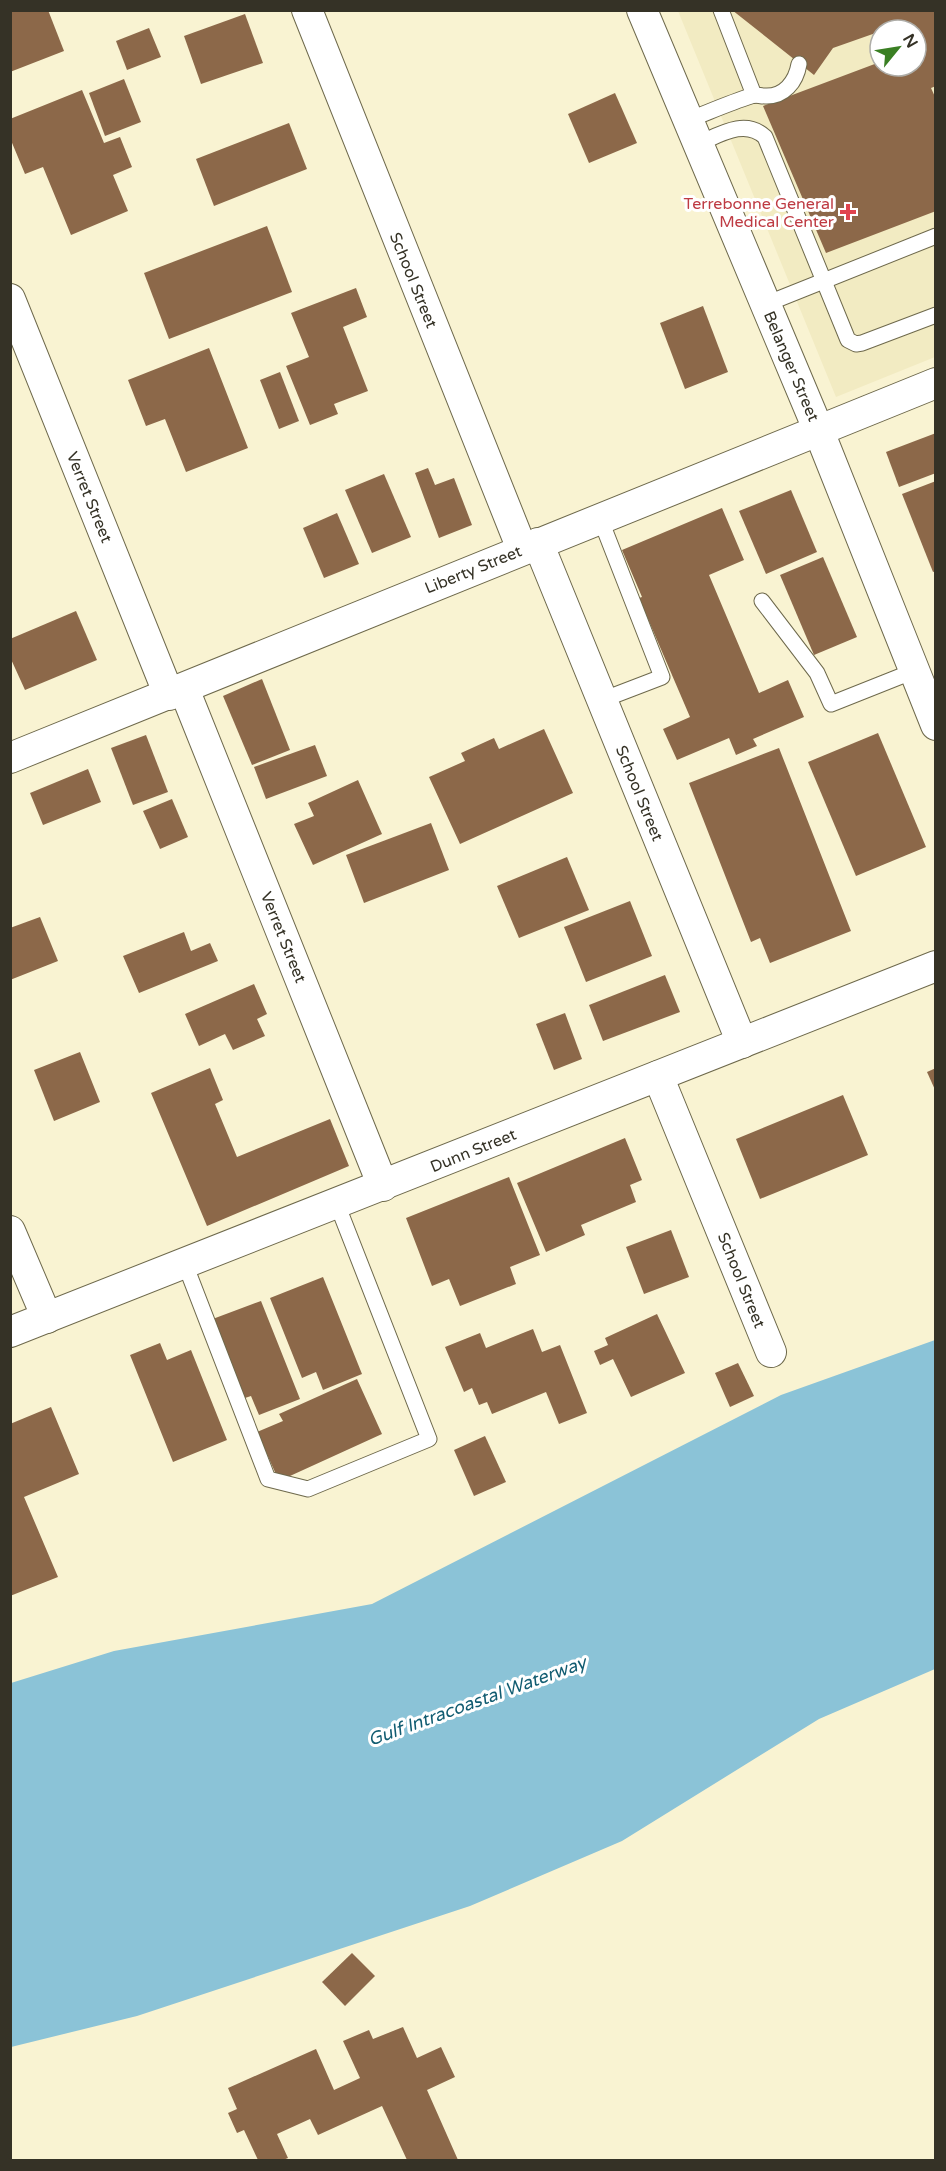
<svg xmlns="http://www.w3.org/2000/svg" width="946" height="2171" font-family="'Varela Round',sans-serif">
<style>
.built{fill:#f2ebc2;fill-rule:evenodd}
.water{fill:#8bc3d7}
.building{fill:#8c6849}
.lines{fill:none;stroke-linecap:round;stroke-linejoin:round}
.service-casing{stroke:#6e694c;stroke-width:17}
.minor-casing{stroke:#6e694c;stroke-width:32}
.service{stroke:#fff;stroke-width:15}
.minor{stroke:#fff;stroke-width:30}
.health-dot{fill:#e0444e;stroke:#fff;stroke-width:2}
.labels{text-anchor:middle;stroke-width:6;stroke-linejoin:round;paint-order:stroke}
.health-label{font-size:16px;fill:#be3a42;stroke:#fff;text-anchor:end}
.street-label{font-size:16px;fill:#353226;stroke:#fff}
.water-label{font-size:18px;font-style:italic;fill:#115c71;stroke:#fff}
</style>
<rect width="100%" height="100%" fill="#f9f3d2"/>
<path class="built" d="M678 11H935V357L836 397ZM880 30H916V66H880Z"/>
<path class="water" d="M935 1340V1669L819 1719 622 1841 470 1906 137 2016 11 2047V1683L114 1651 372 1604 781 1395Z"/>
<g class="building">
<path d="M16 10H48L64 51 10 72V13Z"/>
<path d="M732 10H936V86L931 88 936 99V211L826 253 763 106 880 62V66H916V30H906L904 23 833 48 814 75Z"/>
<path d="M245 14 263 63 201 84 184 36Z"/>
<path d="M149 28 161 57 127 70 116 41Z"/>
<path d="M124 79 141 122 105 136 89 93Z"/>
<path d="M82 90 104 143 120 137 132 167 113 175 128 211 71 235 43 167 25 174 10 138V119Z"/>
<path d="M615 93 637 143 589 163 568 114Z"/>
<path d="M289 123 307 169 214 206 196 159Z"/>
<path d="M267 226 292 292 169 339 144 273Z"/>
<path d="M356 288 367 317 343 327 368 391 334 404 338 414 310 425 286 366 309 357 291 313Z"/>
<path d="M703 306 728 372 685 389 660 323Z"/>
<path d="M209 348 248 448 186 472 165 419 146 426 128 380Z"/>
<path d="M280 372 299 421 279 429 260 380Z"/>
<path d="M936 433V473L899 487 886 452Z"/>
<path d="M428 468 435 485 454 478 472 525 439 538 415 473Z"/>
<path d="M384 474 411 537 372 553 345 490Z"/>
<path d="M936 481V571L933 572 902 494Z"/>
<path d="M791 490 817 552 766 574 739 511Z"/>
<path d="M722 508 744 560 709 575 759 693 788 680 804 717 753 739 757 746 736 755 729 738 677 760 663 729 690 717 639 598 642 597 622 550Z"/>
<path d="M337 513 359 564 324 578 303 528Z"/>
<path d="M823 557 857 637 814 655 780 575Z"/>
<path d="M76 611 97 660 25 690 10 657V639Z"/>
<path d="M262 679 290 750 252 765 223 696Z"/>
<path d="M544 729 573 793 460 844 429 777 465 761 461 753 494 738 499 749Z"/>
<path d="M878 733 926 847 856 876 808 762Z"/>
<path d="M146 735 168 792 133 805 111 748Z"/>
<path d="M315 745 327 776 266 799 254 767Z"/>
<path d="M779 748 851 931 770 963 760 938 751 942 689 783Z"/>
<path d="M88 769 101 802 43 825 30 793Z"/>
<path d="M358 780 382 834 313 865 294 824 314 816 308 803Z"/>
<path d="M172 799 188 837 160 849 143 811Z"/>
<path d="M431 823 449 870 364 903 346 855Z"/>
<path d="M567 857 589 910 519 938 497 886Z"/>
<path d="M630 901 652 956 586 982 564 927Z"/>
<path d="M40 917 58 961 10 980V928Z"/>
<path d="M184 932 191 951 210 943 218 961 139 993 123 956Z"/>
<path d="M665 975 680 1012 603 1041 589 1005Z"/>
<path d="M254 984 267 1014 257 1019 265 1036 233 1050 225 1034 199 1046 185 1014Z"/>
<path d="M565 1013 582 1059 554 1070 536 1024Z"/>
<path d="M80 1052 100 1102 54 1121 34 1070Z"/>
<path d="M210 1068 223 1100 215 1104 237 1157 330 1119 349 1166 207 1226 151 1093Z"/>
<path d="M936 1068V1092L927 1072Z"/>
<path d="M843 1095 868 1155 760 1199 736 1139Z"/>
<path d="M625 1138 642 1180 630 1185 636 1202 581 1225 585 1235 546 1252 517 1183Z"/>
<path d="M509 1177 540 1255 510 1267 516 1284 460 1306 449 1279 432 1286 406 1218Z"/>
<path d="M671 1230 689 1277 644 1294 626 1247Z"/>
<path d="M323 1277 362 1374 323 1390 316 1372 302 1378 270 1298Z"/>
<path d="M261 1301 300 1399 259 1415 251 1396 242 1399 210 1320Z"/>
<path d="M657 1314 685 1373 631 1397 613 1359 600 1365 594 1351 608 1345 605 1338Z"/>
<path d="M533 1329 542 1352 560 1345 587 1413 559 1424 546 1392 492 1414 487 1402 479 1405 472 1388 464 1392 445 1347 480 1333 486 1348Z"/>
<path d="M160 1343 167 1360 191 1350 227 1440 173 1462 130 1355Z"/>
<path d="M738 1363 754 1396 730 1407 715 1373Z"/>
<path d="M357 1379 382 1434 279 1481 257 1432 283 1421 279 1414Z"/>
<path d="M51 1407 79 1474 24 1497 58 1577 10 1596V1424Z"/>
<path d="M485 1436 506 1482 474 1496 454 1450Z"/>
<path d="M352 1953 375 1976 345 2006 322 1982Z"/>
<path d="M403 2027 417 2058 441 2047 455 2077 427 2090 458 2160H407L382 2106 318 2135 310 2119 277 2134 288 2158 283 2160H258L244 2130 237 2133 228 2113 237 2109 228 2088 316 2049 334 2090 360 2078 343 2041 369 2030 373 2039Z"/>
</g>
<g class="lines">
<g class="service-casing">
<g id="service">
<path d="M721 10 754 95"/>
<path d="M688 120C709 112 729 103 751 96 756 94 759 96 765 96 784 97 796 82 799 64"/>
<path d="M698 144C719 135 745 118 765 137L848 340 856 344 862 343 936 315"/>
<path d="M766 304 936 236"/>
<path d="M600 518 662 677 602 700"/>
<path d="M762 601 817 673 831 704 914 671"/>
<path d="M185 1264 268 1479 308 1489 429 1439 337 1204"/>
</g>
</g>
<g class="minor-casing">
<g id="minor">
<path d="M307 10 522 549"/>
<path d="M642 10 818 429 936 725"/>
<path d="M10 299 169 695"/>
<path d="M538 543 742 1043"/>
<path d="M184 689 383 1186"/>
<path d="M10 758 936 383"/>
<path d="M658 1076 771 1352"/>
<path d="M10 1231 47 1318"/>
<path d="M10 1332 936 966"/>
</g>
</g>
<use href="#service" class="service"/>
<use href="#minor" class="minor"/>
</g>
<path class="health-dot" d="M845 203h6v6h6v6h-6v6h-6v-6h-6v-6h6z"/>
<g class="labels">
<g class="health-label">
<text x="834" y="209">Terrebonne General<tspan x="834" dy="18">Medical Center</tspan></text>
</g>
<g class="street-label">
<text transform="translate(414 280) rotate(68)" y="6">School Street</text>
<text transform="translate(792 366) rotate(67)" y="6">Belanger Street</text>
<text transform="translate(90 497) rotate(68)" y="6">Verret Street</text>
<text transform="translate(473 569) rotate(-22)" y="6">Liberty Street</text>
<text transform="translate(640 793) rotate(68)" y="6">School Street</text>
<text transform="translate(284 937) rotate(68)" y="6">Verret Street</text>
<text transform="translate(473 1150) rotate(-22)" y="6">Dunn Street</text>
<text transform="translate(742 1280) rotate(68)" y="6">School Street</text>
</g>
<g class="water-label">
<text transform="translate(477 1701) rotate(-20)" y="6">Gulf Intracoastal Waterway</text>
</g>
</g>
<rect width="946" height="2171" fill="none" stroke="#353226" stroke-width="24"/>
<g transform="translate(898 48) rotate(60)"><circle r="28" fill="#ffffff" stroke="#aeada8" stroke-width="1.5"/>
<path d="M0-4.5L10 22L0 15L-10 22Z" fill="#3a7f23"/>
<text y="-9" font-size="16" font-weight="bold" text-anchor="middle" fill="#353226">N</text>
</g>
</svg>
